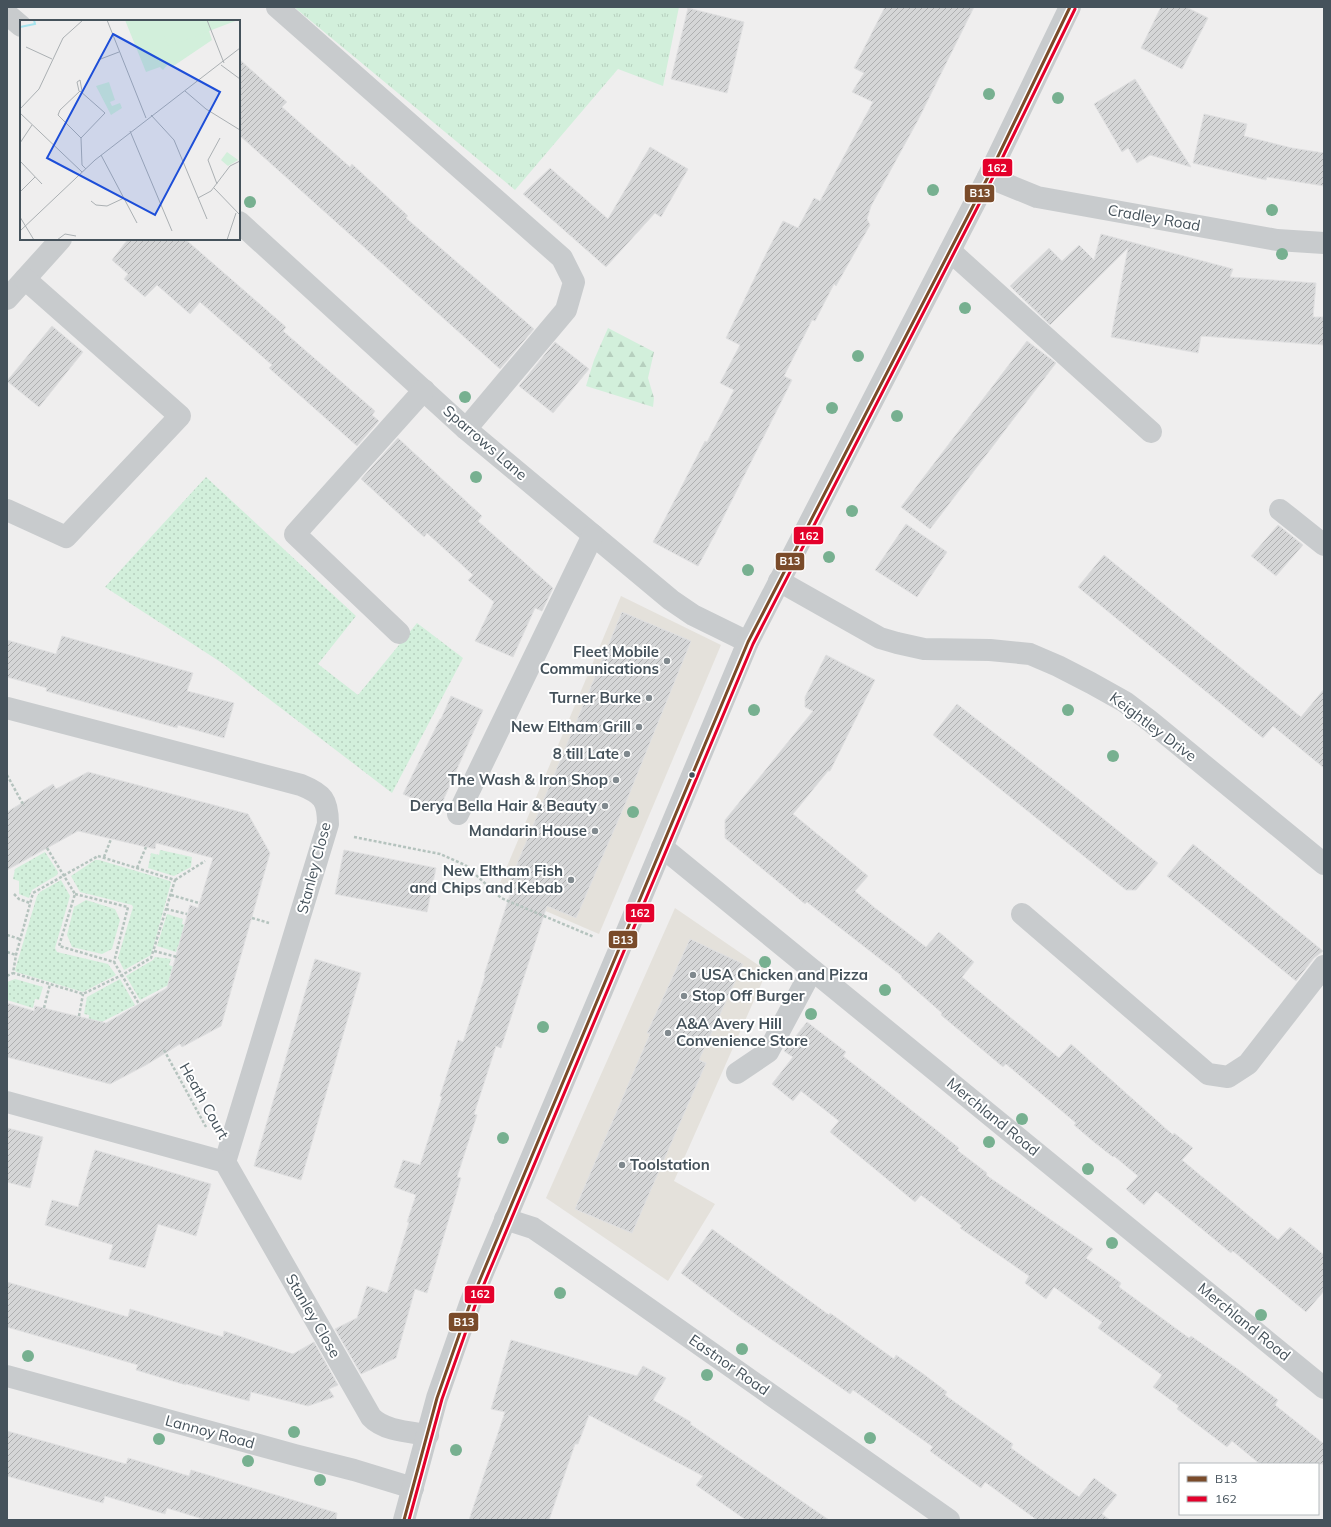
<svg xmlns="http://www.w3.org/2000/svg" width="1331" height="1527" font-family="Mulish,sans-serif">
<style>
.commercial{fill:#e4e1db}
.grass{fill:url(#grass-dots)}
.forest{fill:url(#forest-firs)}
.park{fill:url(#park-tufts)}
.building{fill:url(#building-hatch);stroke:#e0e0e1}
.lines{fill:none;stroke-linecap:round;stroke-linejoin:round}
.path{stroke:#b5c3be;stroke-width:2.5;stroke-dasharray:3 2;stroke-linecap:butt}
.minor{stroke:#c8cbcd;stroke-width:22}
.bus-1-casing{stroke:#fff;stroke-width:6}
.bus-2-casing{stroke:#fff;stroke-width:6}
.bus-1{stroke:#7a4b2a;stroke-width:3}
.bus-2{stroke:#e4002b;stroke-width:3}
.tree{fill:#77b090}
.poi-dot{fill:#80898e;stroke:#fff;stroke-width:1.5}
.bus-dot{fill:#45525b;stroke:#fff;stroke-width:1.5}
.labels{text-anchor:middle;stroke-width:4;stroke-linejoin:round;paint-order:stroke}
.street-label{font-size:15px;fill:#45525b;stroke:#fff}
.poi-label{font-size:15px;font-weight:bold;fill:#45525b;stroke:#fff;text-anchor:end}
.inset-river{fill:none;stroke:#a6e4ee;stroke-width:2}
.inset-road{fill:none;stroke:#abb0b3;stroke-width:1}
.view{fill:#1d4ed8;fill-opacity:0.15;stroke:#1d4ed8;stroke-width:2}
.inset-edge{fill:none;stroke:#45525b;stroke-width:2}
.line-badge{stroke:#fff;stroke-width:1.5}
.badge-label{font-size:11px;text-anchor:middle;font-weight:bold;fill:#fff}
</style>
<defs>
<pattern id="grass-dots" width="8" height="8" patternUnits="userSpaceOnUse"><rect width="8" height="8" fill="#d2efdb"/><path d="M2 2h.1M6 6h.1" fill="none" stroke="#b6cfbe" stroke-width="1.8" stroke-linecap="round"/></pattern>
<pattern id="forest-firs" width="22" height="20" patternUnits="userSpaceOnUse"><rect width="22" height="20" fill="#d2efdb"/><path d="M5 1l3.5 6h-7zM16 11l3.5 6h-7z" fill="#b6cfbe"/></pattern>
<pattern id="park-tufts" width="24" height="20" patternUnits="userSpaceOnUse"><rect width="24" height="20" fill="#d2efdb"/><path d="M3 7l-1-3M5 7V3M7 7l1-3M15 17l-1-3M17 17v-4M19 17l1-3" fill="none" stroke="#b6cfbe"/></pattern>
<pattern id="building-hatch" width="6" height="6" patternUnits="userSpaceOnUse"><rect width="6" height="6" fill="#d5d6d7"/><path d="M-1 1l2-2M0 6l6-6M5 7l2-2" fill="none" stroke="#afb0b1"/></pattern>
</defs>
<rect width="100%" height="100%" fill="#efeeee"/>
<g class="commercial">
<path d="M621 596 721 645 599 934 497 890Z"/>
<path d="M675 908 767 971 674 1181 715 1204 668 1281 546 1198Z"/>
</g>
<g class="grass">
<path d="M206 477 356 616 318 664 358 695 417 623 463 658 392 793 222 663 105 587Z"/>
<path d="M160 850 192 857 191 867 174 876 148 868 151 853 159 855Z"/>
<path d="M45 852 58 872 57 875 32 890 29 898 19 894V881L13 879 15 869Z"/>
<path d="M95 860H99L170 881 171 883 151 955 126 969 124 970 118 958 133 907 132 905 80 892 71 876Z"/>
<path d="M61 880 70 896 55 948 57 952 108 964 116 975 83 992 16 972 15 970 37 896 40 892Z"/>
<path d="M86 900 115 909 120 920 112 949 102 954 72 947 67 935 74 907Z"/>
<path d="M167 914 183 919 182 924 189 926 183 947 178 946 176 952 157 946Z"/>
<path d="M155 957 171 959 169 965 177 968 174 982 140 1000 126 976 153 960Z"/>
<path d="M15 979 43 987 39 1000 35 999 33 1008 7 1000V982Z"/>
<path d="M120 979 135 1005 96 1025 88 1024 89 1015 84 1014 87 997Z"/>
</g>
<path class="forest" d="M608 328 654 352 648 378 654 398 653 407 586 386 594 360Z"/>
<path class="park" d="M294 7H679L663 86 618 69 515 190Z"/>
<g class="building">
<path d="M885 7H974L918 120 871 206 867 219 870 225 836 286 834 284 815 321 812 320 784 376 792 380 715 534 698 566 653 542 705 441 707 442 734 390 720 383 740 345 726 338 767 252 783 221 798 228 814 198 820 201 873 102 852 92 864 73 854 68Z"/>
<path d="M1161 7H1186L1208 18 1182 69 1141 48Z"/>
<path d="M688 8 744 22 727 93 671 79Z"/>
<path d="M239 59 287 102 282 107 350 167 352 164 408 216 406 218 534 329 500 369 239 135Z"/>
<path d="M1135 79 1191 167 1150 155 1137 163 1128 148 1122 152 1094 104Z"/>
<path d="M1204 114 1247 124 1244 136 1292 148 1324 153V186L1267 177 1266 180 1193 163Z"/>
<path d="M650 147 688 169 661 217 655 213 606 267 523 194 550 168 608 219Z"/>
<path d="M1101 234 1233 269 1230 277 1316 283 1313 317H1324V345L1201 336 1198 353 1111 337 1128 248 1050 325 1010 286 1049 248 1062 261 1079 245 1094 260Z"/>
<path d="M128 239H185L286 327 283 331 375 411 372 415 379 421 357 446 269 368 272 365 200 302 190 314 157 285 145 297 124 279 128 274 112 260Z"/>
<path d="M52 326 83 352 39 407 7 381Z"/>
<path d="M1027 341 1056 363 930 529 901 507Z"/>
<path d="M555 342 589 369 553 413 519 386Z"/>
<path d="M398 438 482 516 478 521 553 588 542 611 535 608 513 657 475 641 494 602 468 580 473 575 427 533 424 537 361 479Z"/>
<path d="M906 524 947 552 917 597 875 570Z"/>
<path d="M1278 525 1303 545 1276 576 1251 556Z"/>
<path d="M1104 555 1301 717 1324 689V768L1273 726 1263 738 1078 587Z"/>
<path d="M622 612 691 641 626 802 576 918 547 906 501 1048 496 1046 474 1114 477 1115 457 1177 461 1178 427 1293 415 1289 396 1358 361 1374 335 1329 357 1318 367 1286 387 1293 409 1222H407L416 1195 394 1187 403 1160 420 1165 442 1097 440 1096 458 1040 463 1042 485 976 484 975 513 885 509 883Z"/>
<path d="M62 636 193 673 187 691 234 703 224 738 178 725 177 728 99 706 46 691 47 688 7 677V640L56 654Z"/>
<path d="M826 655 875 680 830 771H828L793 814 868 876 855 891 875 908 926 947 939 932 974 962 962 977 1059 1058 1071 1044 1173 1135 1174 1133 1193 1148 1182 1160 1278 1240 1290 1227 1324 1255V1291L1306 1312 1233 1251 1231 1253 1156 1191 1144 1205 1126 1189 1138 1176 1114 1156 1113 1157 1094 1142 1074 1125 1076 1123 1006 1064 1003 1067 941 1015 942 1013 901 977 902 976 807 902 805 904 725 838V820L813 711 805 707V697Z"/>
<path d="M451 696 483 710 439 810 403 794 440 719H441Z"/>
<path d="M957 704 1070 792 1158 863 1136 890H1126L933 735Z"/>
<path d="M88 772 248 814 270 853 221 1026 182 1047 180 1044 146 1065 110 1084 7 1057V1003L34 1011 35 1006 106 1023 167 988 190 905 198 908 213 858 156 843 155 849 78 831 7 870V812L53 784 56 789Z"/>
<path d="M1193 844 1323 951 1314 958 1296 981 1167 876Z"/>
<path d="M344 850 436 868 427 912 335 894Z"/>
<path d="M690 939 743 964 699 1060 706 1063 632 1233 575 1209 650 1034 647 1033Z"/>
<path d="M315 959 361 973 301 1180 254 1166Z"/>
<path d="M807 1022 846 1052 843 1056 959 1148 957 1150 987 1173 986 1175 1093 1249 1086 1258 1121 1283 1119 1287 1189 1338 1191 1336 1239 1370 1278 1400 1275 1405 1324 1444V1464H1260L1232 1441 1227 1447 1177 1409 1179 1406 1153 1387 1162 1375 1098 1328 1102 1322 1054 1287 1046 1299 1025 1283 1029 1276 960 1228 962 1226 921 1195 915 1202 830 1132 839 1121 801 1091 793 1101 772 1084 793 1057 784 1051Z"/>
<path d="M7 1128 43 1137 30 1188 7 1182Z"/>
<path d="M95 1150 211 1184 196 1236 158 1224 145 1268 109 1259 113 1245 45 1225 52 1200 78 1207Z"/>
<path d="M712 1229 829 1315 830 1313 894 1359 896 1355 922 1373 947 1392 945 1395 1013 1444 1011 1448 1079 1497 1094 1478 1117 1495 1102 1514 1110 1520H1037L985 1482 981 1488 930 1451 933 1447 853 1390 850 1394 738 1316 681 1273Z"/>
<path d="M7 1282 128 1317 130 1309 223 1337 224 1331 293 1354 314 1342 338 1385 329 1389 334 1397 308 1406 251 1392 249 1401 186 1384V1385L136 1370 138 1365 7 1327Z"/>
<path d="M511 1340 637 1376 643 1366 666 1378 653 1400 691 1422 690 1424 829 1520H746L696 1485 703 1476 589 1415 578 1444H575L549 1520H469L505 1412 491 1409Z"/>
<path d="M7 1431 126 1464 128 1458 189 1476 191 1470 337 1513 336 1520H206L167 1508 165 1514 105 1496 103 1503 7 1476Z"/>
</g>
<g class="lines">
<g class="path">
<path d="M7 775 24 806"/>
<path d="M354 837 440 854 465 865 501 898 594 937"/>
<path d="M47 848 75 894 59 946 114 962 139 1004"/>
<path d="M98 856 175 880 151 958 122 975 83 994 13 973 16 955 33 893Z"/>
<path d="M104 857 111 839"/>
<path d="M137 868 146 847"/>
<path d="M175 880 205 861"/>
<path d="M14 894 19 899 30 903"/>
<path d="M75 894 128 907 114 962"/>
<path d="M171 895 199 903"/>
<path d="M166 909 187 914"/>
<path d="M252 918 269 923"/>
<path d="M7 935 20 939"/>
<path d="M154 951 177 957"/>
<path d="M7 952 16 955"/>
<path d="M7 976 13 973"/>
<path d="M44 1008 50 984"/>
<path d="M79 1016 83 994"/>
<path d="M164 1050 206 1127"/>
</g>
<g class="minor">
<path d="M277 7 562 258 574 282 566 310 466 429"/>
<path d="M7 14 21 26"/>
<path d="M988 177 1037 197 1277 240 1324 243"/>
<path d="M239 222 466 429 671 600 693 615 748 642"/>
<path d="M950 251 1151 432"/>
<path d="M7 299 61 239"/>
<path d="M7 510 66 537 180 416 25 279"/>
<path d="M1280 510 1324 545"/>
<path d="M779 581 880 638 897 643 924 649 990 650 1030 654 1058 666 1091 683 1125 702 1150 721 1324 864"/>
<path d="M399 633 295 534 424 390"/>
<path d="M7 708 301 785C323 794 328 800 328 824L225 1162"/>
<path d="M458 814 593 535"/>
<path d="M662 847 1324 1388"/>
<path d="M1022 914 1208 1074 1228 1077 1248 1064 1324 966"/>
<path d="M737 1073 768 1052 812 970"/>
<path d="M7 1102 225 1162 371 1417C384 1431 410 1432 428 1435"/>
<path d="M505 1219 533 1228 558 1245 949 1520"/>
<path d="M7 1376 295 1455 354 1470 413 1488"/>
<path d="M404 1520 437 1398 471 1301 620 948 748 642 988 177 1070 7"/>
</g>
<g class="bus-1-casing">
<path id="bus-1" d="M404 1520 437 1398 471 1301 748 642 988 177 1070 7"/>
</g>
<g class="bus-2-casing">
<path id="bus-2" d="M409 1520 442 1399 476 1303 753 644 992 179 1075 9"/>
</g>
<use href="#bus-1" class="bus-1"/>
<use href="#bus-2" class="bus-2"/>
</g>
<g class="tree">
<circle cx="989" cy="94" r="6"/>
<circle cx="1058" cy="98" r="6"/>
<circle cx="933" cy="190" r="6"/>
<circle cx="250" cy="202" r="6"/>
<circle cx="1272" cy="210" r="6"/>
<circle cx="1282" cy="254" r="6"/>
<circle cx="965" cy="308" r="6"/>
<circle cx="858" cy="356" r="6"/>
<circle cx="465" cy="397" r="6"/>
<circle cx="832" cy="408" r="6"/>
<circle cx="897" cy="416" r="6"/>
<circle cx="476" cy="477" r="6"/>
<circle cx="852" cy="511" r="6"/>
<circle cx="829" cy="557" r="6"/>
<circle cx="748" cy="570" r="6"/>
<circle cx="754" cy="710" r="6"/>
<circle cx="1068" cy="710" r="6"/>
<circle cx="1113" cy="756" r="6"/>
<circle cx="633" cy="812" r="6"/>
<circle cx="765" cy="962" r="6"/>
<circle cx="885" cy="990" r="6"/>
<circle cx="811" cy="1014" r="6"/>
<circle cx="543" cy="1027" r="6"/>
<circle cx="1022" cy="1119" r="6"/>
<circle cx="503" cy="1138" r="6"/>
<circle cx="989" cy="1142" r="6"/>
<circle cx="1088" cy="1169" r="6"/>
<circle cx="1112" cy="1243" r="6"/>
<circle cx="560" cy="1293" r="6"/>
<circle cx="1261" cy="1315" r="6"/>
<circle cx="742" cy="1349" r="6"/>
<circle cx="28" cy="1356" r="6"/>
<circle cx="707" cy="1375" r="6"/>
<circle cx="294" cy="1432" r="6"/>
<circle cx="870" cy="1438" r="6"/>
<circle cx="159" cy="1439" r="6"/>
<circle cx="456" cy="1450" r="6"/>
<circle cx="248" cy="1461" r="6"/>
<circle cx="320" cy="1480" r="6"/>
</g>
<g class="poi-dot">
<circle cx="667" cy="661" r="4"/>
<circle cx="649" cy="698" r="4"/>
<circle cx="639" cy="727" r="4"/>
<circle cx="627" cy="754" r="4"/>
<circle cx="616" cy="780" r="4"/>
<circle cx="605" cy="806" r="4"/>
<circle cx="595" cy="831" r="4"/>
<circle cx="571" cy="880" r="4"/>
<circle cx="693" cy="975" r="4"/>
<circle cx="684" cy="996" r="4"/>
<circle cx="668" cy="1033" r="4"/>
<circle cx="622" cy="1165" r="4"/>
</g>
<circle class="bus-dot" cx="692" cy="775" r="3.5"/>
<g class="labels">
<g class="street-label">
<text transform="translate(1154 218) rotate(10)" y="5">Cradley Road</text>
<text transform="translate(485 443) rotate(41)" y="5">Sparrows Lane</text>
<text transform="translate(1153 727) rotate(37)" y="5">Keightley Drive</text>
<text transform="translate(314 868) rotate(-75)" y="5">Stanley Close</text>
<text transform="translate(204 1101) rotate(61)" y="5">Heath Court</text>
<text transform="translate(993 1117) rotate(39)" y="5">Merchland Road</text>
<text transform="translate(313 1316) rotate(60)" y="5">Stanley Close</text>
<text transform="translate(1244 1322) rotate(39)" y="5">Merchland Road</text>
<text transform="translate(729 1365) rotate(35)" y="5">Eastnor Road</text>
<text transform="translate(210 1432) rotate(15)" y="5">Lannoy Road</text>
</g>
<g class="poi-label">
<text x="659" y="657">Fleet Mobile<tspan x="659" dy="17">Communications</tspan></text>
<text x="641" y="703">Turner Burke</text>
<text x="631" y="732">New Eltham Grill</text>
<text x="619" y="759">8 till Late</text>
<text x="608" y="785">The Wash &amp; Iron Shop</text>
<text x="597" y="811">Derya Bella Hair &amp; Beauty</text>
<text x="587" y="836">Mandarin House</text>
<text x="563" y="876">New Eltham Fish<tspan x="563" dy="17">and Chips and Kebab</tspan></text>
<text x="701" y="980" text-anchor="start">USA Chicken and Pizza</text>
<text x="692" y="1001" text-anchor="start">Stop Off Burger</text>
<text x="676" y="1029" text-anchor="start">A&amp;A Avery Hill<tspan x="676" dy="17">Convenience Store</tspan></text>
<text x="630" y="1170" text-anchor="start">Toolstation</text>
</g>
</g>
<g transform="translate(20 20)">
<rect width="220" height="220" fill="#efeeee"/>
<path d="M89 62 95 80 90 82 92 86 100 83 102 88 91 95 76 66ZM207 132 218 140 208 146 201 140Z" fill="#d2efdb"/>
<path d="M105 0H218L189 11 192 20 152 47 148 44 143 50 140 47 126 52Z" fill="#d2efdb"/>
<path d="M139 0H183L187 12 148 26Z" fill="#d2efdb"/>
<path class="inset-river" d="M0 7 15 4 14 0"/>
<path class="inset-road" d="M87 0 126 98M187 0 204 43M6 27 32 39M78 40 99 32M201 45 220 59M59 71 57 62 60 60 62 71M165 71 186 89 220 110M0 89 19 69 43 18 63 0M0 93 62 152M131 95 154 120 187 199M110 111 152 211M61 118 85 93 60 71 40 90 38 95 61 118 62 145 66 149M0 123 12 105M81 135 117 203M0 141 22 164M197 164 188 140 200 118M194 168 220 195M0 172 15 157M178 178 191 171 210 146 220 141M71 181 76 185 87 186 104 178M0 197 14 220M0 211 75 140 220 28M37 220 45 214 56 216M207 220 216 193"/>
<path class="view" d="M93 14 200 72 135 195 27 138Z"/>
<rect width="220" height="220" class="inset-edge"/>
</g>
<g class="line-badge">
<rect x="982" y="158" width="31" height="19" rx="4" fill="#e4002b"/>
<rect x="964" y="184" width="31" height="19" rx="4" fill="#7a4b2a"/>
<rect x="793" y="526" width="31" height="19" rx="4" fill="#e4002b"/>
<rect x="775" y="552" width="30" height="19" rx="4" fill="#7a4b2a"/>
<rect x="625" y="903" width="30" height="20" rx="4" fill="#e4002b"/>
<rect x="608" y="930" width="30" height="19" rx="4" fill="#7a4b2a"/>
<rect x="464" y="1285" width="31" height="19" rx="4" fill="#e4002b"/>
<rect x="448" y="1312" width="31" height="20" rx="4" fill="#7a4b2a"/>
</g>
<g class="badge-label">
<text x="997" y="172">162</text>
<text x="980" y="197">B13</text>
<text x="809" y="540">162</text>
<text x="790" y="565">B13</text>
<text x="640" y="917">162</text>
<text x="623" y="944">B13</text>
<text x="480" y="1298">162</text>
<text x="464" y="1326">B13</text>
</g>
<rect width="1331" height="1527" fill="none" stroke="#45525b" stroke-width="16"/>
<rect x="1179" y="1463" width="140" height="52" fill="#ffffff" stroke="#b5babd"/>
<rect x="1187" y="1476" width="20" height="6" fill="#7a4b2a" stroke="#b5babd"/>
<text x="1215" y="1483" font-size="12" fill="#45525b">B13</text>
<rect x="1187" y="1496" width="20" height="6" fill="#e4002b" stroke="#b5babd"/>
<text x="1215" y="1503" font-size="12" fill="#45525b">162</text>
</svg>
